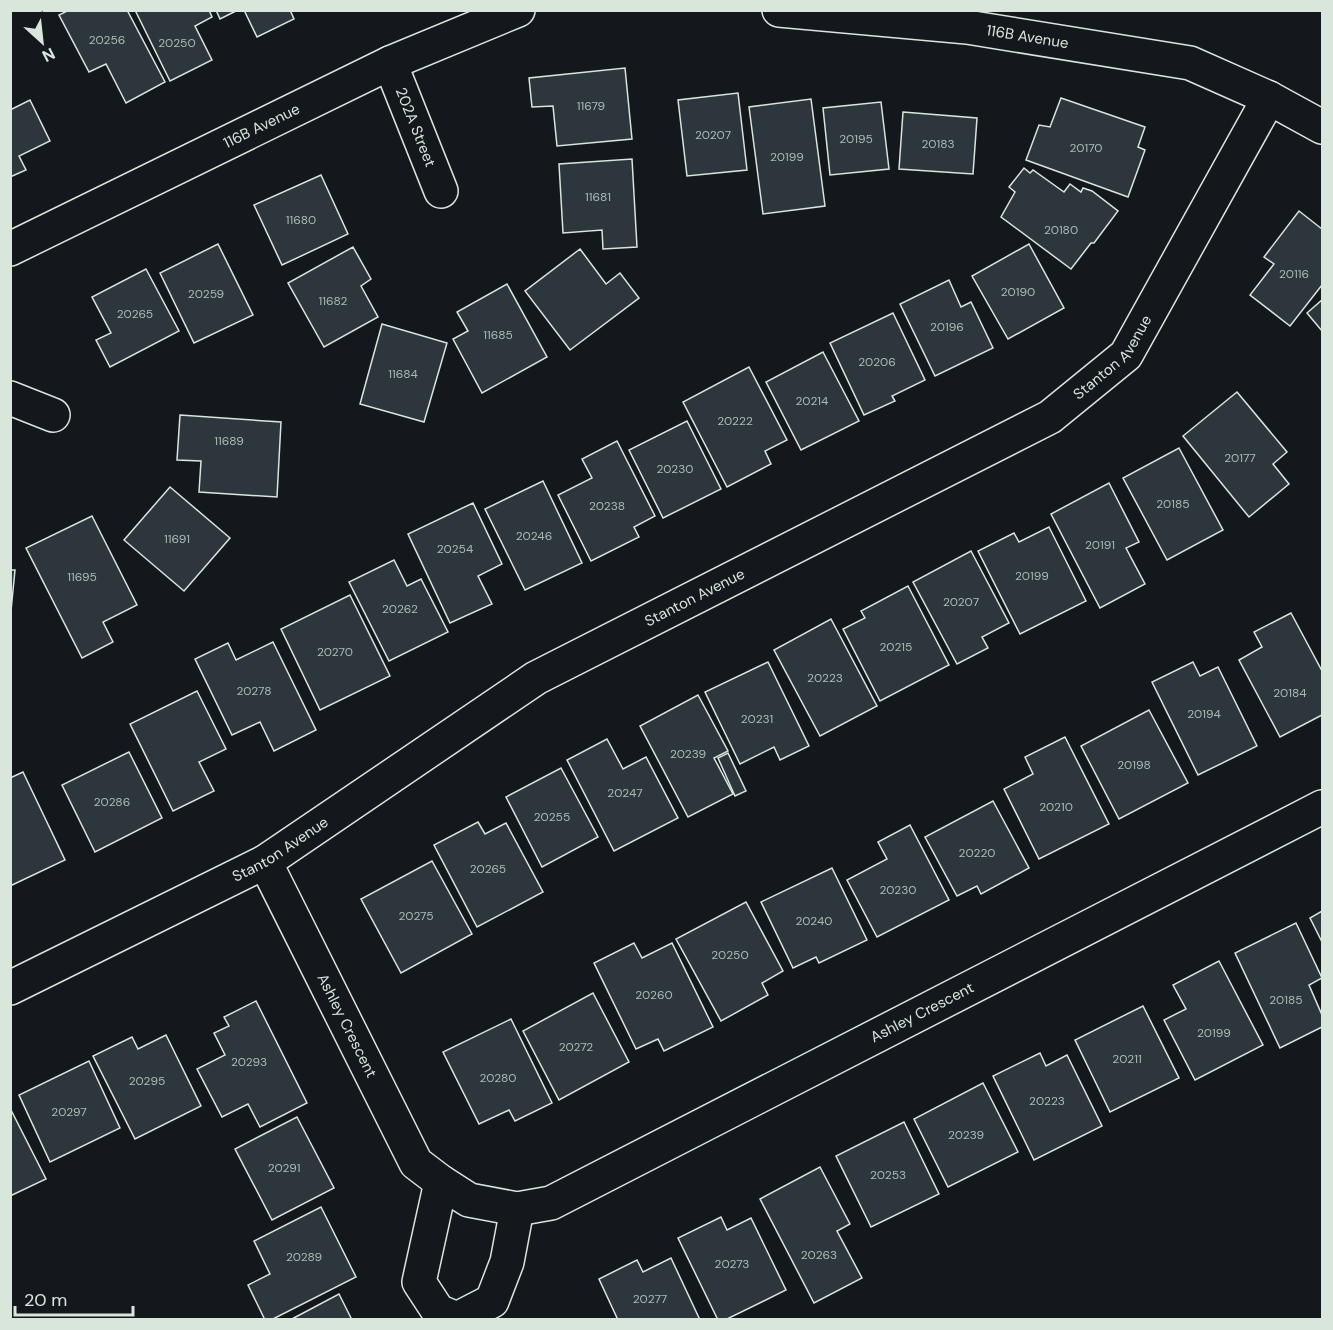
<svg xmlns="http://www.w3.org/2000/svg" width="1333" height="1330" font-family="'DM Sans',sans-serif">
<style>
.building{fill:#2c363c;stroke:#d8e6dc;stroke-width:1.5}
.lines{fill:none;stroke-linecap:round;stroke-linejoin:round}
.minor-casing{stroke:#d8e6dc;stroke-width:36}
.minor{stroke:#14181c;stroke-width:33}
.labels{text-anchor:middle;stroke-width:4.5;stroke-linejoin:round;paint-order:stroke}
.number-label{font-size:12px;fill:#adbab4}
.street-label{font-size:15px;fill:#d8e6dc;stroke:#14181c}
</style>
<rect width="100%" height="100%" fill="#14181c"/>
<g class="building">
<path d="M69 10H127L165 82 126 103 106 64 89 72 59 15Z"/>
<path d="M135 10H209L212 17 195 26 212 60 170 81Z"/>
<path d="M216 10H238L220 19Z"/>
<path d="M244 10H290L294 19 257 37Z"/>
<path d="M625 68 632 139 557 146 553 106 532 107 529 78Z"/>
<path d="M738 93 747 170 687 176 678 100Z"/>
<path d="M1061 98 1145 127 1138 147 1145 150 1128 197 1026 160 1039 125 1050 127Z"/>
<path d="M811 99 825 206 763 214 749 107Z"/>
<path d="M30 100 50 141 19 156 26 170 10 177V110Z"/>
<path d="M881 102 889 169 830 175 823 108Z"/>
<path d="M903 112 977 118 973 174 899 169Z"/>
<path d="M632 159 637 247 603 249 602 230 563 233 559 164Z"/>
<path d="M1024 168 1030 173 1033 170 1064 192 1070 184 1081 192 1083 188 1092 191 1118 211 1094 243H1091L1071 269 1001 217 1015 192 1009 187Z"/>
<path d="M321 175 348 234 282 265 254 205Z"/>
<path d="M1299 211 1322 229V285L1290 326 1250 295 1274 264 1264 257Z"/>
<path d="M218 244 253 315 194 343 160 273Z"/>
<path d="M1029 244 1064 308 1008 339 972 276Z"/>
<path d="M353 247 371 279 361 286 378 317 324 347 288 283Z"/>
<path d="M580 249 606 284 620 273 639 298 570 350 525 291Z"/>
<path d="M146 269 179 331 110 367 96 340 111 333 92 297Z"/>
<path d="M949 280 961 307 971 302 993 348 935 376 900 304Z"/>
<path d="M507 284 547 357 482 393 453 339 468 331 457 312Z"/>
<path d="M1322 300V331L1307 313Z"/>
<path d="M893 313 925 380 892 396 895 401 864 415 830 343Z"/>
<path d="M382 324 447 343 424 422 360 404Z"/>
<path d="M823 352 859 421 801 450 766 382Z"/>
<path d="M749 367 787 440 765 451 771 464 727 487 683 402Z"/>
<path d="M1237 392 1287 452 1273 464 1289 484 1249 517 1183 436Z"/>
<path d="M180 415 281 422 277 497 199 492 201 461 177 460Z"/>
<path d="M687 421 721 489 663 518 629 450Z"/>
<path d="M617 441 655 516 634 527 639 537 591 561 558 495 592 478 582 459Z"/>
<path d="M1179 448 1223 530 1167 560 1123 478Z"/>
<path d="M543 481 582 563 525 590 485 509Z"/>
<path d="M1109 483 1139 542 1126 548 1145 584 1100 608 1051 514Z"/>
<path d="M170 487 230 538 184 591 124 540Z"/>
<path d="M473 503 502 564 478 576 492 604 450 623 408 534Z"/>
<path d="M92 516 137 605 103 622 113 642 82 658 26 548Z"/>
<path d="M1049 527 1086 601 1020 634 978 551 1014 533 1019 542Z"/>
<path d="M971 551 1009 623 982 637 988 648 957 664 913 582Z"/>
<path d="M394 560 407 586 421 579 448 632 389 661 349 582Z"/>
<path d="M10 570H15L10 621Z"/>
<path d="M908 586 949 665 880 701 843 629 865 618 861 611Z"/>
<path d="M350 595 390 676 320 710 281 629Z"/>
<path d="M1291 613 1322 671V715L1280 737 1239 660 1262 647 1254 632Z"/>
<path d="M831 619 877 706 820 736 774 650Z"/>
<path d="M273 642 316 730 274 751 260 722 232 735 195 659 228 643 236 660Z"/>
<path d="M768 662 809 746 780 760 774 747 740 764 705 692Z"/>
<path d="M1193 662 1200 676 1218 667 1257 746 1198 775 1152 682Z"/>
<path d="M197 691 226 749 199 762 214 791 173 811 130 724Z"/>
<path d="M698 695 728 751 714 758 733 794 688 817 640 726Z"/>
<path d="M1149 710 1188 783 1119 819 1081 746Z"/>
<path d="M1065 737 1109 824 1039 859 1004 789 1033 774 1025 757Z"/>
<path d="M607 739 623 769 646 757 678 818 614 851 567 760Z"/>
<path d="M129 752 162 818 95 852 62 785Z"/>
<path d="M728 753 746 791 735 796 718 758Z"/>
<path d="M561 768 598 837 542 867 506 797Z"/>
<path d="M23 772 65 860 10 886V778Z"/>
<path d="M993 801 1029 868 981 894 977 886 957 896 925 837Z"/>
<path d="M478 822 485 834 506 823 543 892 477 927 434 845Z"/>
<path d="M910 825 949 900 877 937 847 880 887 859 878 842Z"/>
<path d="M432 861 472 934 401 973 361 899Z"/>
<path d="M832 868 867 940 819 963 816 957 793 968 761 902Z"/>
<path d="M746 902 783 971 762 983 768 995 721 1021 676 939Z"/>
<path d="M1322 911V942L1310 918Z"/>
<path d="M1296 923 1322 978 1309 985 1322 1015V1027L1280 1048 1235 953Z"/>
<path d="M634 943 642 958 672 943 713 1027 664 1051 658 1039 636 1049 594 963Z"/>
<path d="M1219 961 1263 1045 1195 1080 1164 1020 1186 1009 1173 985Z"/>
<path d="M593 993 629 1062 559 1100 523 1031Z"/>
<path d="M256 1001 307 1103 260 1127 248 1104 222 1117 197 1069 225 1055 214 1033 229 1026 224 1017Z"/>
<path d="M1143 1006 1179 1078 1110 1112 1075 1040Z"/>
<path d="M511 1019 552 1103 515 1121 509 1110 479 1124 443 1052Z"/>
<path d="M166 1035 201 1106 135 1139 93 1056 132 1037 138 1049Z"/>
<path d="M1040 1053 1046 1066 1067 1055 1102 1126 1034 1160 993 1076Z"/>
<path d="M89 1061 120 1128 50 1162 19 1095Z"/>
<path d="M983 1083 1018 1152 948 1187 914 1119Z"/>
<path d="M10 1108 46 1179 10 1196Z"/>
<path d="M297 1117 334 1188 272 1220 235 1149Z"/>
<path d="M904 1122 939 1194 871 1227 836 1156Z"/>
<path d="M820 1167 850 1224 837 1231 862 1278 814 1303 760 1199Z"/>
<path d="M321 1207 356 1277 271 1320H265L248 1285 270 1274 254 1241Z"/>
<path d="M721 1217 727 1230 751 1218 786 1290 725 1320H718L678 1238Z"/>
<path d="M671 1258 700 1320H618L599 1279 637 1260 643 1272Z"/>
<path d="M339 1294 352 1320H290Z"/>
</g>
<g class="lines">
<g class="minor-casing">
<g id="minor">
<path id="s1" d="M779 10 967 27 1190 63 1269 98 1322 127"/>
<path id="s2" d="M390 63 441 191"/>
<path id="s3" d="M10 249 390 63 518 10"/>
<path d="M10 398 53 415"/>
<path id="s4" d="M265 862 416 1163 441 1182 469 1200 517 1209 551 1203 1322 807"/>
<path id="s5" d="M10 988 265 862 536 678 1050 417 1126 355 1269 98"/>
<path d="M441 1182 419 1282 438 1311 457 1319 492 1301 507 1262 517 1209"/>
</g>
</g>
<use href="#minor" class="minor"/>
</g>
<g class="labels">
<g class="number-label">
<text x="107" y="44">20256</text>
<text x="177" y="47">20250</text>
<text x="591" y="110">11679</text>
<text x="713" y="139">20207</text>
<text x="856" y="143">20195</text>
<text x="938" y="148">20183</text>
<text x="1086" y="152">20170</text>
<text x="787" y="161">20199</text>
<text x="598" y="201">11681</text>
<text x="301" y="224">11680</text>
<text x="1061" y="234">20180</text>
<text x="1294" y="278">20116</text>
<text x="1018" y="296">20190</text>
<text x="206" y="298">20259</text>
<text x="333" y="305">11682</text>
<text x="135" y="318">20265</text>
<text x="947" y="331">20196</text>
<text x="498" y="339">11685</text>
<text x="877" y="366">20206</text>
<text x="403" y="378">11684</text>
<text x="812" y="405">20214</text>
<text x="735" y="425">20222</text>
<text x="229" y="445">11689</text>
<text x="1240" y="462">20177</text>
<text x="675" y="473">20230</text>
<text x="1173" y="508">20185</text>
<text x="607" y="510">20238</text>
<text x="534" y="540">20246</text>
<text x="177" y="543">11691</text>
<text x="1100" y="549">20191</text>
<text x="455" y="553">20254</text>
<text x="1032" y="580">20199</text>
<text x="82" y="581">11695</text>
<text x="961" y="606">20207</text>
<text x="400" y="613">20262</text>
<text x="896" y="651">20215</text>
<text x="335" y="656">20270</text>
<text x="825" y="682">20223</text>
<text x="254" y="695">20278</text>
<text x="1290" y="697">20184</text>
<text x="1204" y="718">20194</text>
<text x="757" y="723">20231</text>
<text x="688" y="758">20239</text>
<text x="1134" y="769">20198</text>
<text x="625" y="797">20247</text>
<text x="112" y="806">20286</text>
<text x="1056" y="811">20210</text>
<text x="552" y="821">20255</text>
<text x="977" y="857">20220</text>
<text x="488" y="873">20265</text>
<text x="898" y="894">20230</text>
<text x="416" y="920">20275</text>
<text x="814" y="925">20240</text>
<text x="730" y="959">20250</text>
<text x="654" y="999">20260</text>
<text x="1286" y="1004">20185</text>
<text x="1214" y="1037">20199</text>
<text x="576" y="1051">20272</text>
<text x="1127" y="1063">20211</text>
<text x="249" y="1066">20293</text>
<text x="498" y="1082">20280</text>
<text x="147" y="1085">20295</text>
<text x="1047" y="1105">20223</text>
<text x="69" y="1116">20297</text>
<text x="966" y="1139">20239</text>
<text x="284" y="1172">20291</text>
<text x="888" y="1179">20253</text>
<text x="819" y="1259">20263</text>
<text x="304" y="1261">20289</text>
<text x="732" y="1268">20273</text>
<text x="650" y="1303">20277</text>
</g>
<g class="street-label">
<text dy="5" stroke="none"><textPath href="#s1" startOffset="250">116B Avenue</textPath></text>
<text dy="5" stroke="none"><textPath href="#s3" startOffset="280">116B Avenue</textPath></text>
<text dy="5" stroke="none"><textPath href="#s2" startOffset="69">202A Street</textPath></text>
<text dy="5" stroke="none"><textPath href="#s5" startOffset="1276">Stanton Avenue</textPath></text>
<text dy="5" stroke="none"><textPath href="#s5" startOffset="790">Stanton Avenue</textPath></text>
<text dy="5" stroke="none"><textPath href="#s5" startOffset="304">Stanton Avenue</textPath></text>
<text dy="5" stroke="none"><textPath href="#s4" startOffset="902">Ashley Crescent</textPath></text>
<text dy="5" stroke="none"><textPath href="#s4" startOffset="183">Ashley Crescent</textPath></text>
</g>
</g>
<rect width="1333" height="1330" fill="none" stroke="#d8e6dc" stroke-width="24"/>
<g transform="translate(42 42) rotate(153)" stroke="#14181c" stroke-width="4.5" paint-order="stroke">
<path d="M0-4.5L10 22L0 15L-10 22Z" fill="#d8e6dc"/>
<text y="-9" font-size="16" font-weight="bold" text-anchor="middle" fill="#d8e6dc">N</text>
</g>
<path d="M15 1306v9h118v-9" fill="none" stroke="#d8e6dc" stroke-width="3"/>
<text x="24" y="1306" font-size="18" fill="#d8e6dc" stroke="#14181c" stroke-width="4.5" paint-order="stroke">20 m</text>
</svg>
